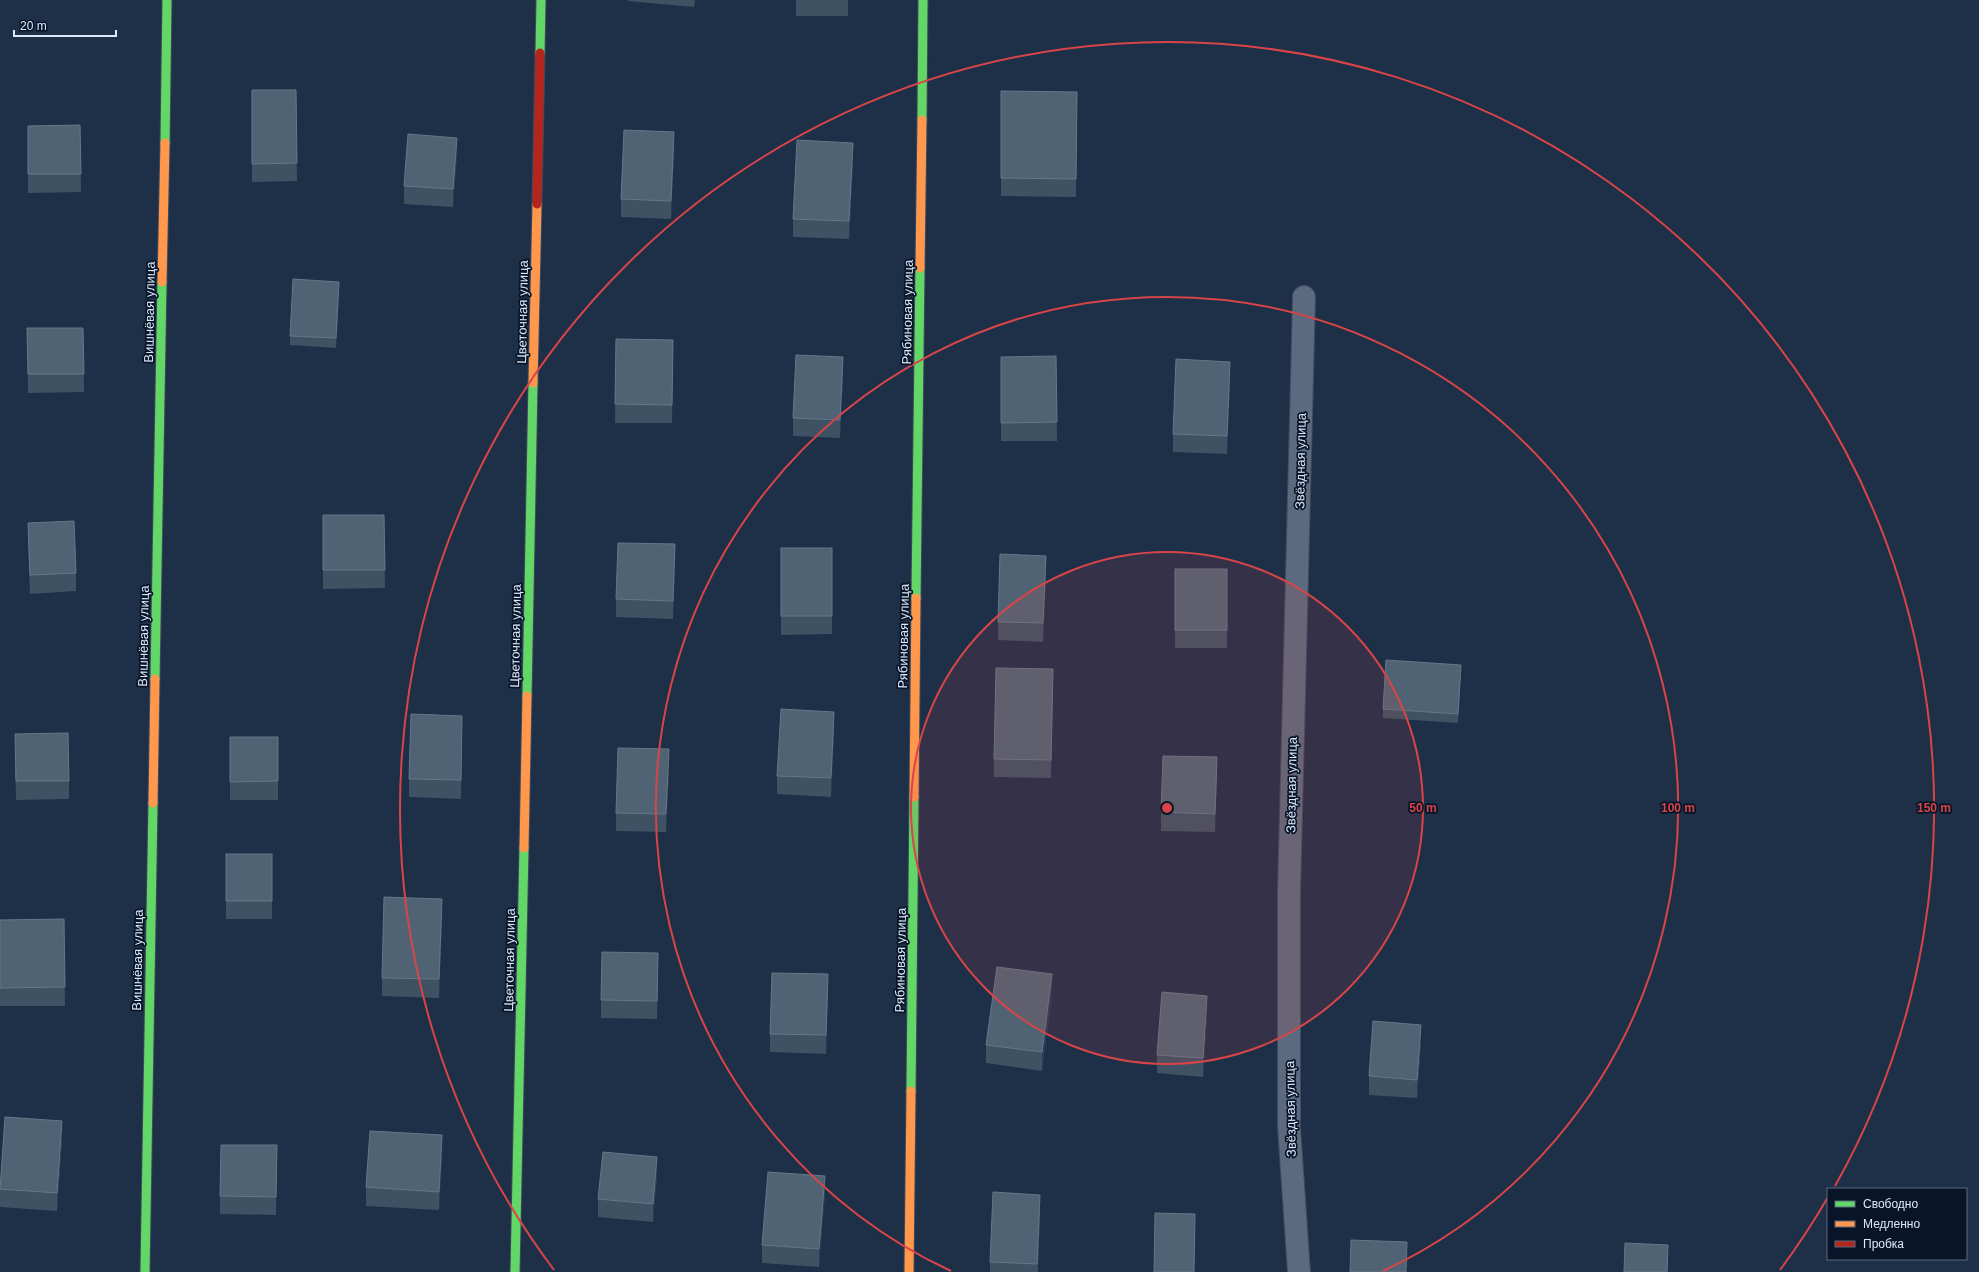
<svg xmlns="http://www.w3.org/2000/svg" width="1979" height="1272" font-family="Helvetica,sans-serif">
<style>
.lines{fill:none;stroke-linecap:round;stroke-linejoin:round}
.street-casing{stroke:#3f4a5c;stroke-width:24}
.fast-casing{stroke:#3f4a5c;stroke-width:11}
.slow-casing{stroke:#3f4a5c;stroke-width:11}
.jam-casing{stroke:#3f4a5c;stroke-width:11}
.street{stroke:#5b6a7e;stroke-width:22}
.fast{stroke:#63d668;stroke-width:9}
.slow{stroke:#ff974d;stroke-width:9}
.jam{stroke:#b3261e;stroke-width:9}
.wall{fill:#3e5263}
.shaded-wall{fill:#2a3d52}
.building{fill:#4f6374;stroke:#657889}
.ring{fill:none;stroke:#d74548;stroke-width:2}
.labels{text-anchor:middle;stroke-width:3.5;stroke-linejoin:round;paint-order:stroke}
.street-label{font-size:13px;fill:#dde9fa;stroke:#081529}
.centre{fill:#d74548;stroke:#081529;stroke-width:2}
.ring-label{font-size:12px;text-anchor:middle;font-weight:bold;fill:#d74548;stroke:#081529;stroke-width:3.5;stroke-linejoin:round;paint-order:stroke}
</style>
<rect width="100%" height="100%" fill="#1e2f48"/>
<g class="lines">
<g class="street-casing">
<path id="street" d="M1299 1272 1289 1127V893L1304 297"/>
</g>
<g class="fast-casing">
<g id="fast">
<path d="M540 53 541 0"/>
<path d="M922 120 923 0"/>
<path d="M165 143 167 0"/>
<path d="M916 598 920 268"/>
<path d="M155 679 162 282"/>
<path d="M527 696 533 383"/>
<path d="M911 1091 914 797"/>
<path d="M145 1272 153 803"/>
<path d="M515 1272 524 848"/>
</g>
</g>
<g class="slow-casing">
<g id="slow">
<path d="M920 268 922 120"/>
<path d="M162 282 165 143"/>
<path d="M533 383 537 204"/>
<path d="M914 797 916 598"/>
<path d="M153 803 155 679"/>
<path d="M524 848 527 696"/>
<path d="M909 1272 911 1091"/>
</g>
</g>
<g class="jam-casing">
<path id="jam" d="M537 204 540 53"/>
</g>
<use href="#street" class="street"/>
<use href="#fast" class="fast"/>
<use href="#slow" class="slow"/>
<use href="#jam" class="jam"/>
</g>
<g class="wall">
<path d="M628 0H695L694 7 628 1Z"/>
<rect x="796" y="0" width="52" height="16"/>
<path d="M252 90H296L297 181 252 182Z"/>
<path d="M1001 91 1077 92 1076 197 1001 196Z"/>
<path d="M80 125 81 192 28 193V126Z"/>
<path d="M674 151 671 219 621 217V199Z"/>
<path d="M457 156 453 207 404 204V186Z"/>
<path d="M853 161 849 239 793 237V219Z"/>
<path d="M339 291 336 348 290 345V336Z"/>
<path d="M27 328H83L84 392 28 393Z"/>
<path d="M616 339 673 340 672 423H615Z"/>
<path d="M1056 356 1057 441H1001V357Z"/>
<path d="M843 375 840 438 793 436V418Z"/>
<path d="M1230 380 1227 454 1173 452V434Z"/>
<path d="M323 515H384L385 588 323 589Z"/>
<path d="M28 523 76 573V591L30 594 28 541Z"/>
<path d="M781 548H832V634L781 635Z"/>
<path d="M675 563 673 619 616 617V599Z"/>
<rect x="1175" y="569" width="52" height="79"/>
<path d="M1046 574 1043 642 998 640V622Z"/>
<path d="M1461 674 1458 723 1383 718V709Z"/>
<path d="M1053 687 1051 778 994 777V759Z"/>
<path d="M834 730 831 797 777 794V776Z"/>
<path d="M462 734 461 799 409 797V779Z"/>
<rect x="230" y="737" width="48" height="63"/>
<path d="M15 753 69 781V799L16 800Z"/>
<path d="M669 768 666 832 616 831V813Z"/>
<path d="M1217 776 1215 832 1161 831V812Z"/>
<rect x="226" y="854" width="46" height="65"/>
<path d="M442 917 439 998 382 996V978Z"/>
<path d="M64 919 65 1006H0V920Z"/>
<path d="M658 971 657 1019 601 1018V1000Z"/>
<path d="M828 993 826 1054 770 1052V1034Z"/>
<path d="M1052 993 1042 1071 986 1063V1045Z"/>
<path d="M1207 1014 1203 1077 1157 1073V1055Z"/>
<path d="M1421 1043 1417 1098 1369 1095V1076Z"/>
<path d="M62 1140 57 1211 0 1207V1189Z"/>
<path d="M277 1145 276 1215 220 1214V1196Z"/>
<path d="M442 1154 439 1210 366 1206V1187Z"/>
<path d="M657 1175 653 1222 598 1217V1199Z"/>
<path d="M825 1194 819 1267 762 1263V1245Z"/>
<path d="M1040 1213 1038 1272H990V1262Z"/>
</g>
<g class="shaded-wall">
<path d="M674 132V151L671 219V201Z"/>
<path d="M457 138V156L453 207V189Z"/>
<path d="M853 143V161L849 239V221Z"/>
<path d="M339 282V291L336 348V338Z"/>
<path d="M843 357V375L840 438V420Z"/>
<path d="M1230 362V380L1227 454V436Z"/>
<path d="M675 544V563L673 619V601Z"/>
<path d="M1046 556V574L1043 642V623Z"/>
<path d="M1461 665V674L1458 723V714Z"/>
<path d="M834 712V730L831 797V778Z"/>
<path d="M462 716V734L461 799V780Z"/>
<path d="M669 749V768L666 832V814Z"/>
<path d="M1217 757V776L1215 832V814Z"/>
<path d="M442 899V917L439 998V979Z"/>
<path d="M828 974V993L826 1054V1035Z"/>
<path d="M1052 974V993L1042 1071V1052Z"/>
<path d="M1207 996V1014L1203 1077V1058Z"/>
<path d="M1421 1025V1043L1417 1098V1080Z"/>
<path d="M62 1121V1140L57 1211V1193Z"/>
<path d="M442 1135V1154L439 1210V1192Z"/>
<path d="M657 1157V1175L653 1222V1204Z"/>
<path d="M825 1176V1194L819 1267V1249Z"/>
<path d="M1040 1195V1213L1037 1272V1264Z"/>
<path d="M1407 1242V1260L1406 1272Z"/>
<path d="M1668 1245V1272H1667Z"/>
</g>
<g class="building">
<path d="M252 90H296L297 163 252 164Z"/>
<path d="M1001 91 1077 92 1076 179 1001 178Z"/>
<path d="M80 125 81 174H28V126Z"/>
<path d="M624 130 674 132 671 201 621 199Z"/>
<path d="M408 134 457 138 453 189 404 186Z"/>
<path d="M797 140 853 143 849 221 793 219Z"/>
<path d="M293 279 339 282 336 338 290 336Z"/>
<path d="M27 328H83L84 374H28Z"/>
<path d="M616 339 673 340 672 405 615 404Z"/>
<path d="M796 355 843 357 840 420 793 418Z"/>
<path d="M1056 356 1057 422 1001 423V357Z"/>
<path d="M1176 359 1230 362 1227 436 1173 434Z"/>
<path d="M323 515H384L385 570H323Z"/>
<path d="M74 521 76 573 30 575 28 523Z"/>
<path d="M618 543 675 544 673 601 616 599Z"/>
<rect x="781" y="548" width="51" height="68"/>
<path d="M1000 554 1046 556 1043 623 998 622Z"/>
<rect x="1175" y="569" width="52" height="61"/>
<path d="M1386 660 1461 665 1458 714 1383 709Z"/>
<path d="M996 668 1053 669 1051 760 994 759Z"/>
<path d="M781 709 834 712 831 778 777 776Z"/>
<path d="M411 714 462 716 461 780 409 779Z"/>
<path d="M68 733 69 781H16L15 734Z"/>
<path d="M230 737H278V781L230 782Z"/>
<path d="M618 748 669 749 666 814 616 813Z"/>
<path d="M1163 756 1217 757 1215 814 1161 812Z"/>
<rect x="226" y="854" width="46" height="47"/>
<path d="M384 897 442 899 439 979 382 978Z"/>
<path d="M64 919 65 987 0 988V920Z"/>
<path d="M602 952 658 953 657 1001 601 1000Z"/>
<path d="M997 967 1052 974 1042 1052 986 1045Z"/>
<path d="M772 973 828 974 826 1035 770 1034Z"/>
<path d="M1162 992 1207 996 1203 1058 1157 1055Z"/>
<path d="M1373 1021 1421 1025 1417 1080 1369 1076Z"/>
<path d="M5 1117 62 1121 57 1193 0 1189Z"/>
<path d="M370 1131 442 1135 439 1192 366 1187Z"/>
<path d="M221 1145H277L276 1197 220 1196Z"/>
<path d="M603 1152 657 1157 653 1204 598 1199Z"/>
<path d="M768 1172 825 1176 819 1249 762 1245Z"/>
<path d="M993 1192 1040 1195 1037 1264 990 1262Z"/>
<path d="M1155 1213 1195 1214 1194 1272H1154Z"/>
<path d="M1351 1240 1407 1242 1406 1272H1350Z"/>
<path d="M1625 1243 1668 1245 1667 1272H1624Z"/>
</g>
<circle cx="1167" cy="808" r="256" fill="#d74548" fill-opacity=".12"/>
<g class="ring">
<circle cx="1167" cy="808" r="256"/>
<path d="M951 1271A511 511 0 1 1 1383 1271"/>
<path d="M1828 1197A767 767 0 0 1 1780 1270M554 1270A767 767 0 1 1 1835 1186"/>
</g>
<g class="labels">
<g class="street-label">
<text transform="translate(149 312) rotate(-89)" y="5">Вишнёвая улица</text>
<text transform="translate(522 312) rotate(-89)" y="5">Цветочная улица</text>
<text transform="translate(907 312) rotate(-89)" y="5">Рябиновая улица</text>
<text transform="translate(1300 461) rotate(-89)" y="5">Звёздная улица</text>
<text transform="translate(143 636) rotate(-89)" y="5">Вишнёвая улица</text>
<text transform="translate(515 636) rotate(-89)" y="5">Цветочная улица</text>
<text transform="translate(903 636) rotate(-89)" y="5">Рябиновая улица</text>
<text transform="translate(1291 785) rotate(-89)" y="5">Звёздная улица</text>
<text transform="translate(137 960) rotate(-89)" y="5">Вишнёвая улица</text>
<text transform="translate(509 960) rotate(-89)" y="5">Цветочная улица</text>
<text transform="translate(900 960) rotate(-89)" y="5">Рябиновая улица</text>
<text transform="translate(1290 1109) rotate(-91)" y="5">Звёздная улица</text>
</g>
</g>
<circle cx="1167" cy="808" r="6" class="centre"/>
<g class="ring-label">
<text x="1423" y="812">50 m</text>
<text x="1678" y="812">100 m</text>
<text x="1934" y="812">150 m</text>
</g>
<rect x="1827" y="1188" width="140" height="72" fill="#081529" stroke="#5d6a7d"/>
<rect x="1835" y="1201" width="20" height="6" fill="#63d668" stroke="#5d6a7d"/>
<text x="1863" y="1208" font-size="12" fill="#dde9fa">Свободно</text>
<rect x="1835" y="1221" width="20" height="6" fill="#ff974d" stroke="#5d6a7d"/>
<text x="1863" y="1228" font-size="12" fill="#dde9fa">Медленно</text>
<rect x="1835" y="1241" width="20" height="6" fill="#b3261e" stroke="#5d6a7d"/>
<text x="1863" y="1248" font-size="12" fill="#dde9fa">Пробка</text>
<path d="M14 30v6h102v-6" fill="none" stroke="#dde9fa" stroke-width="2"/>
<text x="20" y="30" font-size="12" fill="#dde9fa" stroke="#081529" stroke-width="3" paint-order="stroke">20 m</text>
</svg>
